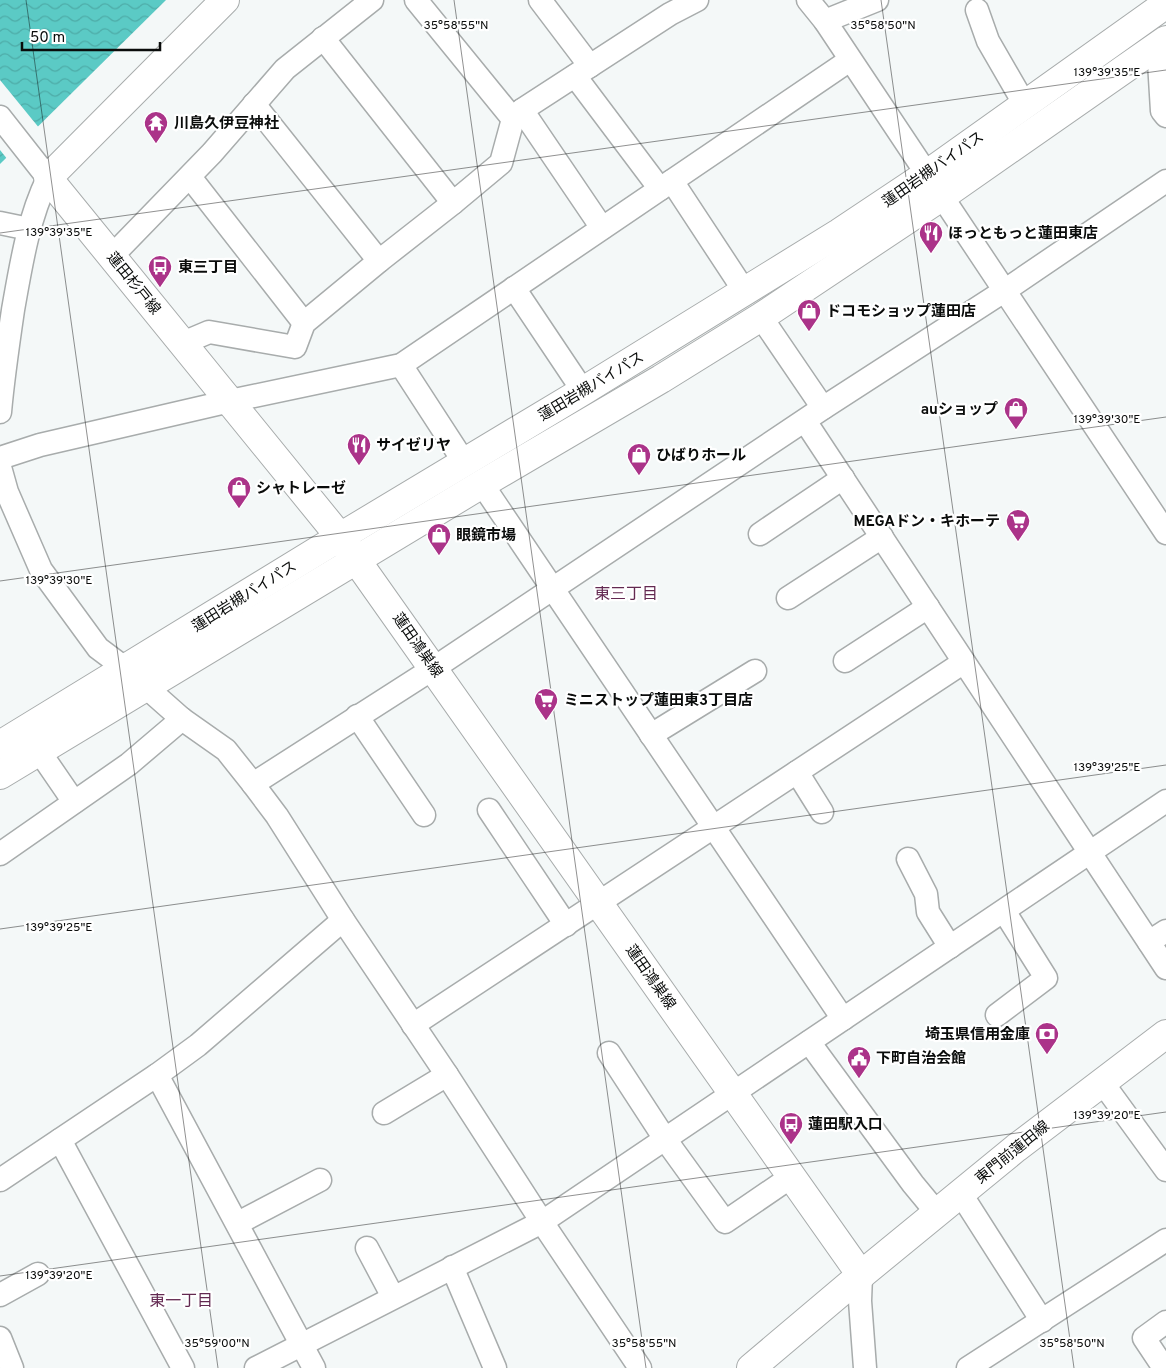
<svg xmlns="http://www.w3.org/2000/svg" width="1166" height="1368" font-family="Overpass,'Noto Sans JP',sans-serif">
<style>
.water{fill:url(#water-waves)}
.pier{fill:#f4f8f8}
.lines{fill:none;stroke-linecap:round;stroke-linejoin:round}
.minor-casing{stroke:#a8acac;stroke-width:25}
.major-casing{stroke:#a8acac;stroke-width:30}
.highway-casing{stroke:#a8acac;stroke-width:30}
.minor{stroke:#fff;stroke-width:22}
.major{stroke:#fff;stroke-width:28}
.highway{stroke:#fff;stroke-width:28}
.ticks{fill:none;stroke:#0a0c0b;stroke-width:1;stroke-opacity:0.45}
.labels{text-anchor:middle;stroke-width:4.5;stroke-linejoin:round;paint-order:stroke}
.poi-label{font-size:15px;font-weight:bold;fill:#0a0c0b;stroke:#fff;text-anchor:start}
.street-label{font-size:15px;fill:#0a0c0b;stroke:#fff}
.neighbourhood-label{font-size:16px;fill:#632951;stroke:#fff}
.ticks-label{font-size:12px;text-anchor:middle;fill:#0a0c0b;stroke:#fff;stroke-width:4.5;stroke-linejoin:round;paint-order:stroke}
</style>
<defs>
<pattern id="water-waves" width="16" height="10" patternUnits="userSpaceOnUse" patternTransform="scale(1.25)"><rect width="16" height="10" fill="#5bcac5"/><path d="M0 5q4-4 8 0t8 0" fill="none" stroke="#4eaca8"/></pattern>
</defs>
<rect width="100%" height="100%" fill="#f4f8f8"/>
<path class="water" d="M0 0H166L0 164Z"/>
<path class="pier" d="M0 80 40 129 8 160 0 150Z"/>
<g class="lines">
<g class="minor-casing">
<g id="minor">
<path d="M416 0 513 119"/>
<path d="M540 0 590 66"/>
<path d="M808 0 825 21 1166 533"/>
<path d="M977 10 988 41 1025 105"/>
<path d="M825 21 877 0"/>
<path d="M323 38 453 203"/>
<path d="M1158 45 1162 111 1166 116"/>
<path d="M575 76 660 189"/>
<path d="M254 104 379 261"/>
<path d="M522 110 602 228"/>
<path d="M0 117 48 178C28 219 21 265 13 310 8 344 3 378 0 412"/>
<path d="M190 177 304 323"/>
<path d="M672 181 745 292"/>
<path d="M0 223 29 229"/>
<path d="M112 256 212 153 285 69 372 0"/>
<path d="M514 288 583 391"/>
<path d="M761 317 823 408"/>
<path d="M183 343 209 332 295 347 304 323 379 261 453 203 501 163 513 119 522 110 670 14 697 0"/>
<path d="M401 365 464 462"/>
<path d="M805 421 1166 968"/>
<path d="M0 458 40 445 230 401 401 365 850 60"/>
<path d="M0 467 7 492 41 570 98 648 126 669"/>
<path d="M482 484 843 1019"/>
<path d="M760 534 843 478"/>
<path d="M788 598 882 537"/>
<path d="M845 661 928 607"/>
<path d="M147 688 182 719 226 750 253 784 277 816 343 920 447 1075 542 1222 640 1368"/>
<path d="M357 716 424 815"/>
<path d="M651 735 755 671"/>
<path d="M39 751 74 802"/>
<path d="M797 772 822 812"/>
<path d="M253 784 434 668 823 408 1004 291 1166 181"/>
<path d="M489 810 566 925"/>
<path d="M0 854 129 764 182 719"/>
<path d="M908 859 926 894 928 912 950 947"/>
<path d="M1149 942 1166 931"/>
<path d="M997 1015 1046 978 1004 911"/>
<path d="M413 1025 964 662"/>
<path d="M809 1042 913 1184 937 1213"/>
<path d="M609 1053 665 1139 725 1222 791 1177"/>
<path d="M157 1075 314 1368"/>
<path d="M1102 1082 1166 1170"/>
<path d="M384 1113 447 1075"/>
<path d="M60 1140 183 1368"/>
<path d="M0 1180 157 1075 198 1045 343 920"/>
<path d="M961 1194 1042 1321"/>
<path d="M238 1223 320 1180"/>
<path d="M367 1248 393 1297"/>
<path d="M452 1267 495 1368"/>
<path d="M861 1275 860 1301 865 1368"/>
<path d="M0 1295 38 1274"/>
<path d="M0 1338 12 1368"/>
<path d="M256 1368 542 1222 1166 801"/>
<path d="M968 1368 1166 1240"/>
<path d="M1164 1368 1144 1338 1166 1322"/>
</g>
</g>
<g class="major-casing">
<g id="major">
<path d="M225 0 48 178 340 537 861 1275"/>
<path d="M751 1368 861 1275 1016 1148 1166 1034"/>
</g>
</g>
<g class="highway-casing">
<g id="highway">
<path d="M0 745 340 537 583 391 839 233 926 175 1166 4"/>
<path d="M0 775 482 484 661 379 761 317 941 197 1166 40"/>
</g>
</g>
<use href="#minor" class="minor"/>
<use href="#major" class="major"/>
<use href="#highway" class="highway"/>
</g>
<path class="ticks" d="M26 0 218 1368M454 0 646 1368M881 0 1074 1368M0 233 1166 70M0 581 1166 417M0 929 1166 765M0 1276 1166 1112"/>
<defs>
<g id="temple-pin" transform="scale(1.25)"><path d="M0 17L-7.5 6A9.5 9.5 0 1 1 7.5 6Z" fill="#ab3389" stroke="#fff"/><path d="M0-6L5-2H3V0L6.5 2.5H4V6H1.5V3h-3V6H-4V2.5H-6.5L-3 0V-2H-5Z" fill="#fff"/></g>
<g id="restaurant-pin" transform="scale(1.25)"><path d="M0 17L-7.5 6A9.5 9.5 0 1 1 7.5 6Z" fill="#ab3389" stroke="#fff"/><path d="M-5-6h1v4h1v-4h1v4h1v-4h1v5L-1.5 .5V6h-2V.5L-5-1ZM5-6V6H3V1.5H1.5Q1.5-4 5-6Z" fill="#fff"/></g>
<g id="bus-pin" transform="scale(1.25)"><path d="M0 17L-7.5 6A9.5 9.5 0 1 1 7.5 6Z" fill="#ab3389" stroke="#fff"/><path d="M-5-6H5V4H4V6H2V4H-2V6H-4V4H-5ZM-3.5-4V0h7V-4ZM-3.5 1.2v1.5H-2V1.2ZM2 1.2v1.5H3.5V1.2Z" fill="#fff"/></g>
<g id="shop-pin" transform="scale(1.25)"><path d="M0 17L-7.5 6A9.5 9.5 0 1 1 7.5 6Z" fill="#ab3389" stroke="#fff"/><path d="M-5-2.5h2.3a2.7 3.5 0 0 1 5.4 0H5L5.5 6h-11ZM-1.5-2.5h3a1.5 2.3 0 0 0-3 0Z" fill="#fff"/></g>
<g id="supermarket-pin" transform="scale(1.25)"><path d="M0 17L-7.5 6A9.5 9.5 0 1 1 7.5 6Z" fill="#ab3389" stroke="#fff"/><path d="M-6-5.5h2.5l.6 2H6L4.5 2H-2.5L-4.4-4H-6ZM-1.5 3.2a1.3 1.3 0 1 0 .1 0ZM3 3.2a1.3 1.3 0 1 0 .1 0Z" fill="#fff"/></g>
<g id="bank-pin" transform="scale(1.25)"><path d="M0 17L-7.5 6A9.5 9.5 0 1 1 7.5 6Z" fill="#ab3389" stroke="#fff"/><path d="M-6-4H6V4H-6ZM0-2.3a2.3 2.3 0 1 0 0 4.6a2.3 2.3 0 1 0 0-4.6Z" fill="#fff"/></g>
<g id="civic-pin" transform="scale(1.25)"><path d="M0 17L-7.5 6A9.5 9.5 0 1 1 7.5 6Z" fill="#ab3389" stroke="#fff"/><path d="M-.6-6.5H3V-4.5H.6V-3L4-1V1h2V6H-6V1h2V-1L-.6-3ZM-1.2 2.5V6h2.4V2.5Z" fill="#fff"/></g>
</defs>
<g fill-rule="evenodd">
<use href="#temple-pin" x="156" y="123"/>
<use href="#restaurant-pin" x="931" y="233"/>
<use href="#bus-pin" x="160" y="267"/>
<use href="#shop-pin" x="809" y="311"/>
<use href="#shop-pin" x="1016" y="409"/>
<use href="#restaurant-pin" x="359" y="445"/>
<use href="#shop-pin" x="639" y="455"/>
<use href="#shop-pin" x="239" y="488"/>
<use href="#supermarket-pin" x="1018" y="521"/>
<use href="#shop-pin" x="439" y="535"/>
<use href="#supermarket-pin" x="546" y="700"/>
<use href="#bank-pin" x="1047" y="1034"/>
<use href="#civic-pin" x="859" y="1058"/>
<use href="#bus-pin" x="791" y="1124"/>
</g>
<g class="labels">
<g class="poi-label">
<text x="174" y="128">川島久伊豆神社</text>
<text x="948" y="238">ほっともっと蓮田東店</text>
<text x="178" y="272">東三丁目</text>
<text x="826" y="316">ドコモショップ蓮田店</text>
<text x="998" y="414" text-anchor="end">auショップ</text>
<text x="376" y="450">サイゼリヤ</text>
<text x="656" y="460">ひばりホール</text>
<text x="256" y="493">シャトレーゼ</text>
<text x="1000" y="526" text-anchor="end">MEGAドン・キホーテ</text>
<text x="456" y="540">眼鏡市場</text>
<text x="564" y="705">ミニストップ蓮田東3丁目店</text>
<text x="1030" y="1039" text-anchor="end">埼玉県信用金庫</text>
<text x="876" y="1063">下町自治会館</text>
<text x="808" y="1129">蓮田駅入口</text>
</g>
<g class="street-label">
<text transform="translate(933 169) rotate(-35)" y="5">蓮田岩槻バイパス</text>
<text transform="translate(134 283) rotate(51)" y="5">蓮田杉戸線</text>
<text transform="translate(591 386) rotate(-31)" y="5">蓮田岩槻バイパス</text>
<text transform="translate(244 596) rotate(-32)" y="5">蓮田岩槻バイパス</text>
<text transform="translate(418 645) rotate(55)" y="5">蓮田鴻巣線</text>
<text transform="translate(651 977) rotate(55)" y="5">蓮田鴻巣線</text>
<text transform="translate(1012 1152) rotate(-39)" y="5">東門前蓮田線</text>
</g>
<g class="neighbourhood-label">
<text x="626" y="599">東三丁目</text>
<text x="181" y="1306">東一丁目</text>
</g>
</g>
<g class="ticks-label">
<text x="456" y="29">35°58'55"N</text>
<text x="883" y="29">35°58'50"N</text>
<text x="1107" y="76">139°39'35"E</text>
<text x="59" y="236">139°39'35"E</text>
<text x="1107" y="423">139°39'30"E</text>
<text x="59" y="584">139°39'30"E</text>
<text x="1107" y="771">139°39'25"E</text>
<text x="59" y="931">139°39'25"E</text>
<text x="1107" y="1119">139°39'20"E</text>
<text x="59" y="1279">139°39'20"E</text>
<text x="217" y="1347">35°59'00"N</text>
<text x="644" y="1347">35°58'55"N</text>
<text x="1072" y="1347">35°58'50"N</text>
</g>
<path d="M22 42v8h138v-8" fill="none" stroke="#0a0c0b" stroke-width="2.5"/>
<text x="30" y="42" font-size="15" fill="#0a0c0b" stroke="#ffffff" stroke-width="4" paint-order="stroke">50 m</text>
</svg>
